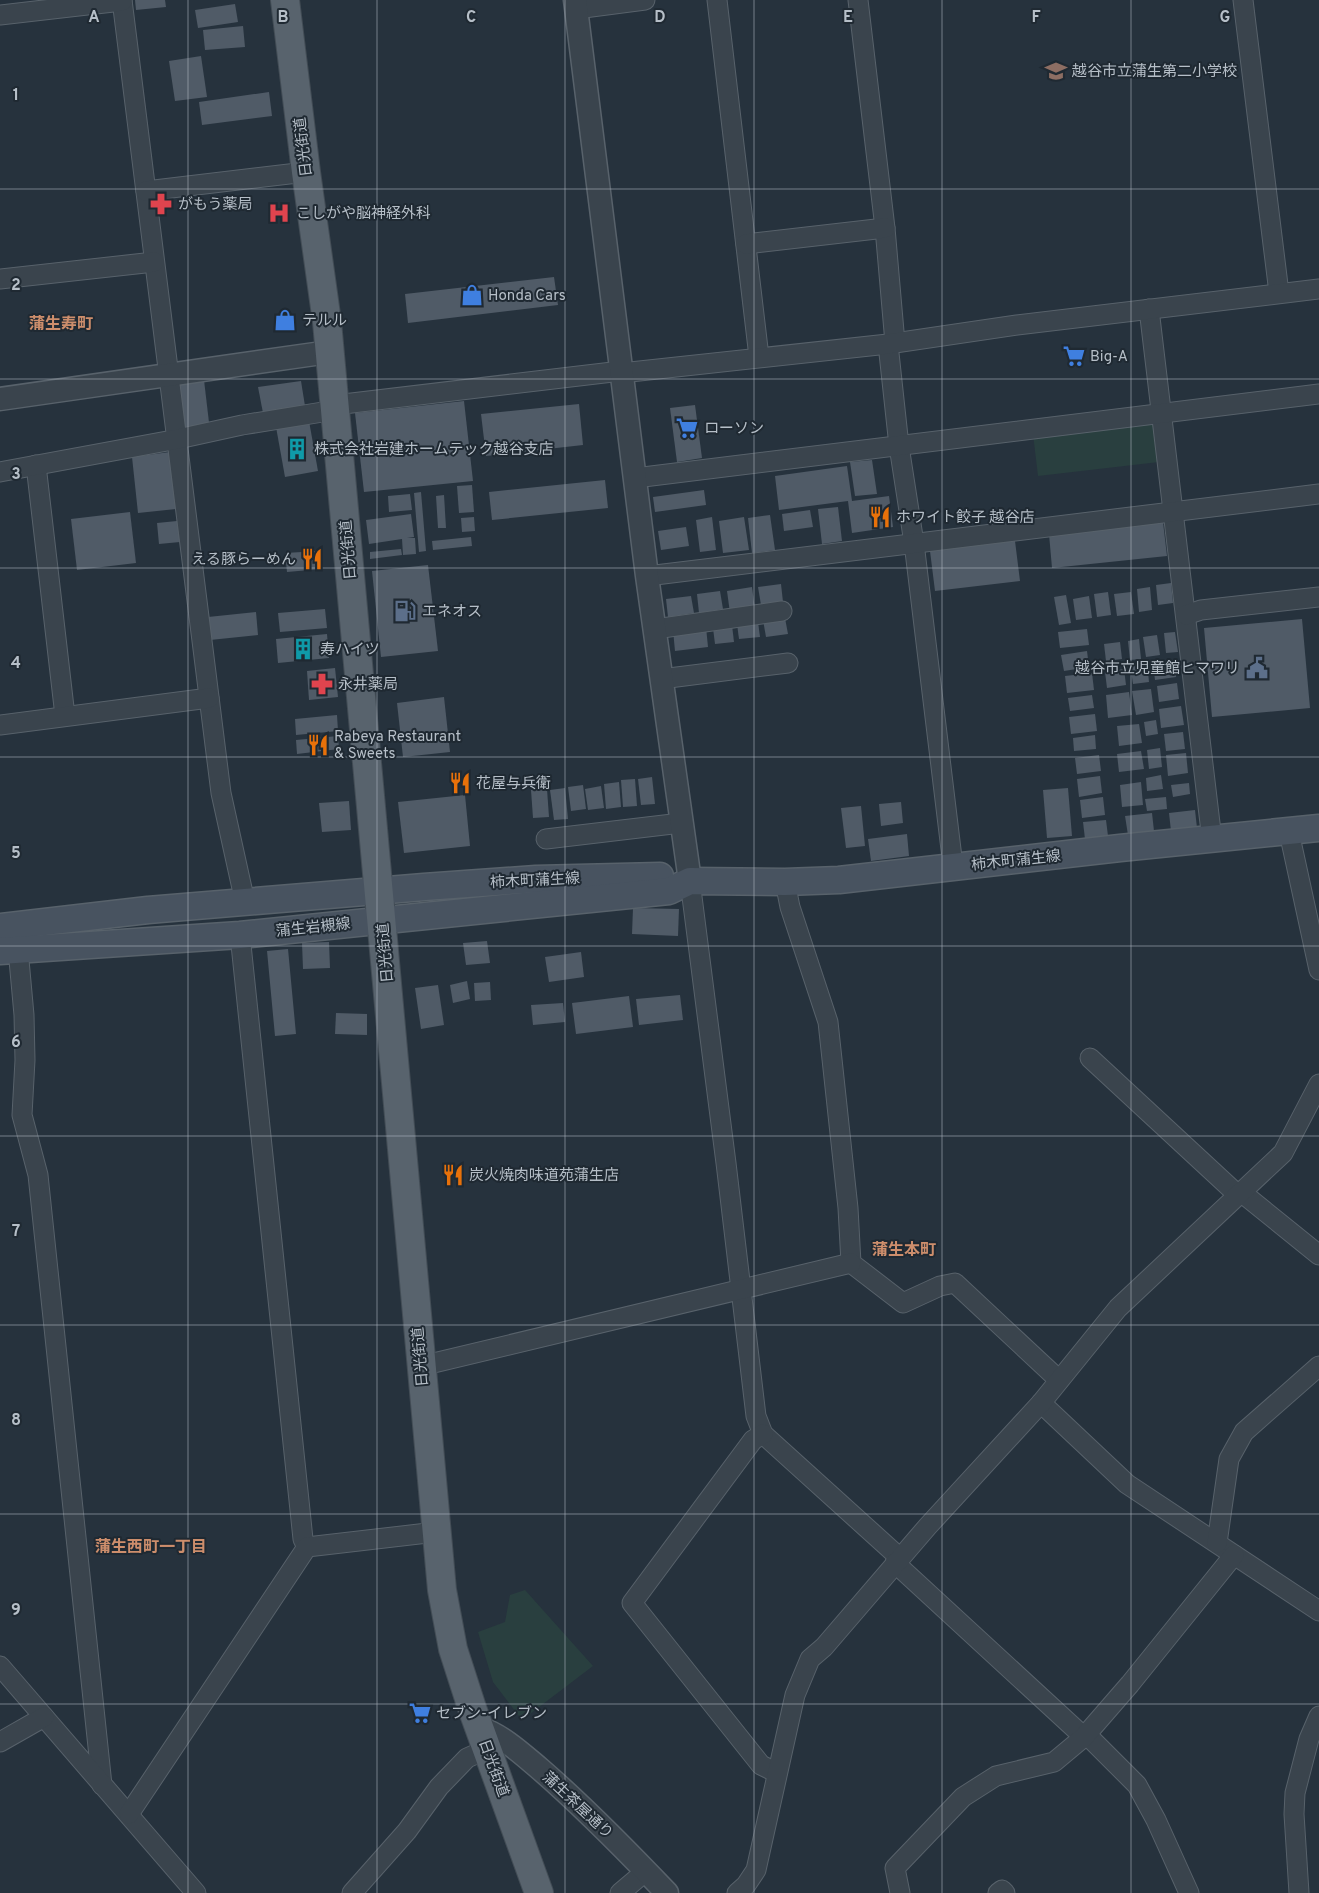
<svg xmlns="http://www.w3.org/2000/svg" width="1319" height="1893" font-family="Overpass,'Noto Sans JP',sans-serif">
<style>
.green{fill:#293f3f}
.building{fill:#505b67}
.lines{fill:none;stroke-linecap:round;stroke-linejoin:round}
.minor-casing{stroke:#58626b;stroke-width:21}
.tertiary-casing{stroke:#58626b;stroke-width:25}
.secondary-casing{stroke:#58626b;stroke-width:29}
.primary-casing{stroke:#434d56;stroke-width:30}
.minor{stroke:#3a444d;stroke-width:19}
.tertiary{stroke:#3a444d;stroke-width:22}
.secondary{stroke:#485360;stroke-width:26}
.primary{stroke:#58636d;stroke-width:28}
.grid{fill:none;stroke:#b6bfc8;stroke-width:1;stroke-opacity:0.55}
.labels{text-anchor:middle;stroke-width:4;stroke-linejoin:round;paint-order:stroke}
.poi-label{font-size:15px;fill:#b6bfc8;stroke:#1f2932;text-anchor:start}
.street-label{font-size:15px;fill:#b6bfc8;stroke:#1f2932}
.neighbourhood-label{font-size:16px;font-weight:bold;fill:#cd8e6c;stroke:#1f2932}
.grid-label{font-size:16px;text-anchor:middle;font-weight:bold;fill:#b6bfc8;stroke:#1f2932;stroke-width:4;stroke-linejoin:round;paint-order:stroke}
</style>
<rect width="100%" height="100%" fill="#26323d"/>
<g class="green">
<path d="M1154 423 1159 462 1038 476 1033 434Z"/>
<path d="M525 1590 593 1666 522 1720 493 1682 478 1632 505 1622 510 1595Z"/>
</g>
<g class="building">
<path d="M135 0H165L166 7 136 10Z"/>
<path d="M235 4 238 22 198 28 195 10Z"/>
<path d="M243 26 245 47 205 50 203 30Z"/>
<path d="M201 56 207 97 175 101 169 61Z"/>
<path d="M269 92 272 116 202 125 199 102Z"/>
<path d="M554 277 558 305 408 323 405 294Z"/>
<path d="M204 380 210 431 185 434 179 383Z"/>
<path d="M301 381 305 406 263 413 258 387Z"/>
<path d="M464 401 473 481 364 492 355 413Z"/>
<path d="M579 404 583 445 486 456 481 414Z"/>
<path d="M695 405 702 458 677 462 670 408Z"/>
<path d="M309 421 318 471 285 477 276 427Z"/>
<path d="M170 452 176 509 138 513 132 457Z"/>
<path d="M872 460 877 494 855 496 850 462Z"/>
<path d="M847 466 852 501 889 496 893 527 852 533 848 501 779 510 775 476Z"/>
<path d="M605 480 608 508 492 520 489 492Z"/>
<path d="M472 485 474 512 459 513 457 486Z"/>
<path d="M704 490 706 505 655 512 653 497Z"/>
<path d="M421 492 426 551 419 552 414 493Z"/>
<path d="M410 494 412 510 389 512 388 496Z"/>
<path d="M444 495 446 528H438L436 496Z"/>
<path d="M838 507 842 541 822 544 818 509Z"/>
<path d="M810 510 813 527 784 531 782 514Z"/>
<path d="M130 512 136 563 77 570 71 519Z"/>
<path d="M411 514 414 537 407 538H415L416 554 403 555 402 539 369 544 366 520Z"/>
<path d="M770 515 775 550 752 553 748 518Z"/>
<path d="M474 517 475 531 462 532 461 518Z"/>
<path d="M712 517 716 550 700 552 696 520Z"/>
<path d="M744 517 749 550 723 553 719 521Z"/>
<path d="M177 521 180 542 159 544 157 523Z"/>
<path d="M1163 522 1167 556 1052 568 1049 534Z"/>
<path d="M686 527 689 546 661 550 658 531Z"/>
<path d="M471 537 472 546 433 550 432 541Z"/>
<path d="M1015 541 1020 581 935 591 930 551Z"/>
<path d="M401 549 402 555 370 559V552Z"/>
<path d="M319 551 321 569 287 572 285 553Z"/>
<path d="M428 565 438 651 381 657 372 571Z"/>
<path d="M1171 583 1173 603 1158 605 1156 585Z"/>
<path d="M781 584 783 602 761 605 758 587Z"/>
<path d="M752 587 755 609 730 613 727 591Z"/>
<path d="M1150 587 1152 610 1139 612 1137 589Z"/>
<path d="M720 591 723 609 699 613 697 594Z"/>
<path d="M1108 592 1111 615 1097 617 1094 594Z"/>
<path d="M1131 592 1134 614 1117 616 1114 594Z"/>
<path d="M1066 595 1071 623 1059 625 1054 597Z"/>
<path d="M691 596 694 613 668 617 666 599Z"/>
<path d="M1089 596 1092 618 1076 620 1073 599Z"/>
<path d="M325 609 327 628 280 632 278 613Z"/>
<path d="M256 612 258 635 210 640 208 617Z"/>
<path d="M785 618 788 634 766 637 763 620Z"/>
<path d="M1302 619 1310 708 1212 717 1204 628Z"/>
<path d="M758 622 760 637 739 639 737 624Z"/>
<path d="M732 625 734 642 715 644 713 628Z"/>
<path d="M706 627 708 647 675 651 673 630Z"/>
<path d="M1087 629 1089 645 1060 648 1058 632Z"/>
<path d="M1175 632 1178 652 1166 653 1164 633Z"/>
<path d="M327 634 329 658 278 663 276 639Z"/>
<path d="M1157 635 1160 655 1146 657 1143 637Z"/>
<path d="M1139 639 1141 659 1130 660 1128 641Z"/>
<path d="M1120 642 1122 659 1106 661 1104 644Z"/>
<path d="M1087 651 1089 667 1064 671 1061 655Z"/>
<path d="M1174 661 1176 677 1155 680 1153 663Z"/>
<path d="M1147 662 1149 682 1133 684 1130 664Z"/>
<path d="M335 668 338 697 309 700 307 671Z"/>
<path d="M1124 669 1126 685 1107 688 1105 672Z"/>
<path d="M1092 673 1094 690 1067 693 1065 676Z"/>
<path d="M1177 683 1179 699 1159 702 1157 686Z"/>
<path d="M1151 689 1154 712 1136 715 1132 691Z"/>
<path d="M1129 692 1132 715 1108 718 1106 695Z"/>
<path d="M1092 695 1094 708 1070 711 1068 698Z"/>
<path d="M444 697 450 752 403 757 397 703Z"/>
<path d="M1181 706 1184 725 1161 728 1159 709Z"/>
<path d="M1095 714 1097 731 1071 734 1069 717Z"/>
<path d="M337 715 338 731 296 735 295 719Z"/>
<path d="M1156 720 1158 734 1146 736 1144 722Z"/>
<path d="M1139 724 1142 743 1119 746 1117 726Z"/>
<path d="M1183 732 1185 749 1166 751 1164 734Z"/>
<path d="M1095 735 1096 749 1074 751 1073 738Z"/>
<path d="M338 736 339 749 297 754 296 740Z"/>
<path d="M1160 748 1162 767 1149 769 1147 750Z"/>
<path d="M1141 751 1144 769 1119 772 1117 754Z"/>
<path d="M1186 753 1188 773 1168 776 1166 755Z"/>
<path d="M1099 755 1101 771 1077 774 1075 758Z"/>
<path d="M1161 775 1163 789 1147 791 1146 778Z"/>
<path d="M1100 776 1102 793 1079 797 1077 779Z"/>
<path d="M652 777 655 804 641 805 638 779Z"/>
<path d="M635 779 637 806 623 807 621 780Z"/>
<path d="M619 782 621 807 606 809 604 784Z"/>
<path d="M1141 782 1143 805 1122 807 1120 785Z"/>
<path d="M1189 783 1190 794 1173 797 1171 785Z"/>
<path d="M583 785 586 809 571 811 568 787Z"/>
<path d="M601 786 604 808 588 810 585 789Z"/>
<path d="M565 788 568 819 554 820 550 790Z"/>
<path d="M1068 788 1072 836 1047 838 1043 790Z"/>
<path d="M547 789 549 817 533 818 531 790Z"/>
<path d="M465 795 470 846 404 853 398 802Z"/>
<path d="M1103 797 1105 815 1082 818 1080 800Z"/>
<path d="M1166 797 1167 809 1147 811 1145 799Z"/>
<path d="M349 801 351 830 322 832 319 803Z"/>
<path d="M901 802 903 823 881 826 879 804Z"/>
<path d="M861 806 865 846 846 848 841 808Z"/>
<path d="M1195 810 1197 828 1171 831 1169 813Z"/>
<path d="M1152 813 1154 831 1128 835 1125 816Z"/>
<path d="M1106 820 1108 836 1085 839 1083 822Z"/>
<path d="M907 834 909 856 871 861 868 839Z"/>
<path d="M633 908 679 909 678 936 632 934Z"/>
<path d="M487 941 490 963 466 965 463 943Z"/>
<path d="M329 942 330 968 303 969 302 943Z"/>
<path d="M288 949 296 1034 275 1036 267 951Z"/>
<path d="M581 952 584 977 549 982 545 957Z"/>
<path d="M467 981 470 999 453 1003 450 985Z"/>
<path d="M490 982 491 1000 475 1001 474 983Z"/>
<path d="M438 985 444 1025 421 1029 415 988Z"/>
<path d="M680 995 683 1020 639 1025 636 999Z"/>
<path d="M629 996 633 1027 576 1034 572 1003Z"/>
<path d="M563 1003 565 1022 533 1025 531 1005Z"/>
<path d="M336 1013 367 1014V1035L335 1034Z"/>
</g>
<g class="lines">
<g class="minor-casing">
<g id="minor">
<path d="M122 0 221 793 245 902"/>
<path d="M717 0 759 357"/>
<path d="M858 0 885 228 895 343"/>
<path d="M1243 0 1279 293"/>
<path d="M576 9 645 0"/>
<path d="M0 15 122 1"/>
<path d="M146 191 306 172"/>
<path d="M746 244 885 228"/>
<path d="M0 279 154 262"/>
<path d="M1149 309 1212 840"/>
<path d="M888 344 899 446 914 543 953 866"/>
<path d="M621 373 888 344 1017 325 1319 289"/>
<path d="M335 405 621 371"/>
<path d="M36 465 65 716"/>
<path d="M0 472 178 439 242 425 335 410"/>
<path d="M635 478 1319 394"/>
<path d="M647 576 1319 494"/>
<path d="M1186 615 1201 610 1319 597"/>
<path d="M655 629 782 611"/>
<path d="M661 679 788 663"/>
<path d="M0 725 209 698"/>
<path d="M1289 832 1319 970"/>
<path d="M546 839 681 823"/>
<path d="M690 881 726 1163 756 1416 763 1434 900 1558"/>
<path d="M785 882 790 907 828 1022 848 1208 851 1263 903 1303 940 1286 955 1283 1059 1380"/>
<path d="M240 935 303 1539 307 1547"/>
<path d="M18 949 24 1015 25 1060 22 1115 38 1175 102 1785"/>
<path d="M1090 1058 1238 1195"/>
<path d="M1241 1192 1319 1255"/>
<path d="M421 1366 851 1263"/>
<path d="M1041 1403 1127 1484 1319 1611"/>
<path d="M763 1434 753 1440 632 1603 761 1765 777 1773"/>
<path d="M1217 1543 1229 1459 1244 1432 1319 1366"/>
<path d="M895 1563 1084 1737"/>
<path d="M0 1666 196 1893"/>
<path d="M1086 1734 1137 1785 1156 1820 1189 1893"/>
<path d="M0 1742 44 1717"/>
<path d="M129 1814 307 1547 436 1532"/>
<path d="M352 1893 407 1831 439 1787 467 1758 487 1749"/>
<path d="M620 1893 646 1871"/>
<path d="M737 1893 746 1885 756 1870 795 1695 810 1659 824 1647 928 1526 1041 1403 1118 1308 1283 1153 1319 1084"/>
<path d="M900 1893 895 1868 963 1797 996 1776 1054 1762 1084 1737 1130 1684 1234 1555"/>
<path d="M998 1893 1002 1890 1005 1893"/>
<path d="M1299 1893 1294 1814 1295 1793 1309 1739 1319 1716"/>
</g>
</g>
<g class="tertiary-casing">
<g id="tertiary">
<path d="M575 0 647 576 690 881"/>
<path d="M0 399 329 352"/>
<path d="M480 1728C503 1736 521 1753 540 1769 585 1808 626 1850 667 1893"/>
</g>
</g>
<g class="secondary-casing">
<g id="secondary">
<path d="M0 927 148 910 424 887 536 879 660 876"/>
<path d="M0 951 240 935 669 891 690 881 785 882 839 880 1120 848 1319 828"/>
</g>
</g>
<g class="primary-casing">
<path id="primary" d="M285 0 306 172 327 322 335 410 442 1590 453 1649 472 1708 539 1893"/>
</g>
<use href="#minor" class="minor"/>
<use href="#tertiary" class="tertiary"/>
<use href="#secondary" class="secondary"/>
<use href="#primary" class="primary"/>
</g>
<path class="grid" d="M188 0V1893M377 0V1893M565 0V1893M754 0V1893M942 0V1893M1131 0V1893M0 189H1319M0 379H1319M0 568H1319M0 757H1319M0 946H1319M0 1136H1319M0 1325H1319M0 1514H1319M0 1704H1319"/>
<defs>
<g id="school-bare" transform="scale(1.725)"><path d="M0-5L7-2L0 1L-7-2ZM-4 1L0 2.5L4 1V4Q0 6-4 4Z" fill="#8d6e63" stroke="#1f2932" stroke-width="2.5" paint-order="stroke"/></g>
<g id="pharmacy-bare" transform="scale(1.725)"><path d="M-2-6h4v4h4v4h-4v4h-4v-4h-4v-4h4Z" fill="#e0444e" stroke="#1f2932" stroke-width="2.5" paint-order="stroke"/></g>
<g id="hospital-bare" transform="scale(1.725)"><path d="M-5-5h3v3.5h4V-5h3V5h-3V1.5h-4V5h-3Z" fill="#e0444e" stroke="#1f2932" stroke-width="2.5" paint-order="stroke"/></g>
<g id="shop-bare" transform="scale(1.725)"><path d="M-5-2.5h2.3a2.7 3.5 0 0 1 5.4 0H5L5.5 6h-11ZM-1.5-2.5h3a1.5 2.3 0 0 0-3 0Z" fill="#3f7fe0" stroke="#1f2932" stroke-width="2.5" paint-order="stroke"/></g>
<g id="supermarket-bare" transform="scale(1.725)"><path d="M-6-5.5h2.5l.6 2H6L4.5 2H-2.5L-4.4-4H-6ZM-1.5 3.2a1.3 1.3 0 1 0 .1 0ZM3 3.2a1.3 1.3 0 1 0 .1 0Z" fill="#3f7fe0" stroke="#1f2932" stroke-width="2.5" paint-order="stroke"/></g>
<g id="building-bare" transform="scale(1.725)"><path d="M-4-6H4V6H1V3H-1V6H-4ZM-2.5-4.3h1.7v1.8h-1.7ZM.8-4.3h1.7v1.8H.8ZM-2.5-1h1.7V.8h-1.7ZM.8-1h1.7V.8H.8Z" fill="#0f9aa8" stroke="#1f2932" stroke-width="2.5" paint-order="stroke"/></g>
<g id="restaurant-bare" transform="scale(1.725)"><path d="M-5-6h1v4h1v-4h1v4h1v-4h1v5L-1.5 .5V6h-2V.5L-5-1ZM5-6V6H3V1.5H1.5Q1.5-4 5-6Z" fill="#e8710a" stroke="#1f2932" stroke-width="2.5" paint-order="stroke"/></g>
<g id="fuel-bare" transform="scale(1.725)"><path d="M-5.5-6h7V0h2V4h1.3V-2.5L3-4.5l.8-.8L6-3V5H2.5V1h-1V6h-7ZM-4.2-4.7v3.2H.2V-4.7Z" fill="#5c6f8a" stroke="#1f2932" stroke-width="2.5" paint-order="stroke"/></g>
<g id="civic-bare" transform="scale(1.725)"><path d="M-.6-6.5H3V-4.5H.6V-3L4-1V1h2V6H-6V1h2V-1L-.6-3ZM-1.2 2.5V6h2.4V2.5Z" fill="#5c6f8a" stroke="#1f2932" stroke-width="2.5" paint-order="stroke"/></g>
</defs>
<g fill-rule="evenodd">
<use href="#school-bare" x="1056" y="71"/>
<use href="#pharmacy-bare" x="161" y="204"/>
<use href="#hospital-bare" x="279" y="213"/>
<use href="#shop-bare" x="472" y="295"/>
<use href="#shop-bare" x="285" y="320"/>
<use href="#supermarket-bare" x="1074" y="356"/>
<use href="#supermarket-bare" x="687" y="428"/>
<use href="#building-bare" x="297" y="449"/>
<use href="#restaurant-bare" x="880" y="517"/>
<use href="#restaurant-bare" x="312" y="559"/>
<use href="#fuel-bare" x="405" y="611"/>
<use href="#building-bare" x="303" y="649"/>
<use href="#civic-bare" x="1257" y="668"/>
<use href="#pharmacy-bare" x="322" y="684"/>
<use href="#restaurant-bare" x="318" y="745"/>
<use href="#restaurant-bare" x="460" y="783"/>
<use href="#restaurant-bare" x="453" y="1175"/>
<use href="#supermarket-bare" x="420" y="1713"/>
</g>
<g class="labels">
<g class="poi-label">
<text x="1072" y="76">越谷市立蒲生第二小学校</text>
<text x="178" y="209">がもう薬局</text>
<text x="296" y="218">こしがや脳神経外科</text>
<text x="488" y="300">Honda Cars</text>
<text x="302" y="325">テルル</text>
<text x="1090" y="361">Big-A</text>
<text x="704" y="433">ローソン</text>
<text x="314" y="454">株式会社岩建ホームテック越谷支店</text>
<text x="896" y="522">ホワイト餃子 越谷店</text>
<text x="296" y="564" text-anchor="end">える豚らーめん</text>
<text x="422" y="616">エネオス</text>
<text x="320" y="654">寿ハイツ</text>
<text x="1240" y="673" text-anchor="end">越谷市立児童館ヒマワリ</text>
<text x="338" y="689">永井薬局</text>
<text x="334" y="741">Rabeya Restaurant<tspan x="334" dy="17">&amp; Sweets</tspan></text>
<text x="476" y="788">花屋与兵衛</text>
<text x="469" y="1180">炭火焼肉味道苑蒲生店</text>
<text x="436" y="1718">セブン-イレブン</text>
</g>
<g class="street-label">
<text transform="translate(303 147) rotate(-97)" y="5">日光街道</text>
<text transform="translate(348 550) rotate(-95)" y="5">日光街道</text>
<text transform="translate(1016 860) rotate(-6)" y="5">柿木町蒲生線</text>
<text transform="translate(535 880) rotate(-3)" y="5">柿木町蒲生線</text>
<text transform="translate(313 927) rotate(-6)" y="5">蒲生岩槻線</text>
<text transform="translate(385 953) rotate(-95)" y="5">日光街道</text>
<text transform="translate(420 1357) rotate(-95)" y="5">日光街道</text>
<text transform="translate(494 1768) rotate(70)" y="5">日光街道</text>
<text transform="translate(578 1805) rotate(43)" y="5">蒲生茶屋通り</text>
</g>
<g class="neighbourhood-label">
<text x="61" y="329">蒲生寿町</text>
<text x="904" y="1255">蒲生本町</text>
<text x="151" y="1552">蒲生西町一丁目</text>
</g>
</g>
<g class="grid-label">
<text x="94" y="22">A</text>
<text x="283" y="22">B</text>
<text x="471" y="22">C</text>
<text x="660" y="22">D</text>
<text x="848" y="22">E</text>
<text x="1036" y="22">F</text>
<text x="1225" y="22">G</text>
<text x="16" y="100">1</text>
<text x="16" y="290">2</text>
<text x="16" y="479">3</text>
<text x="16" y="668">4</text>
<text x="16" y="858">5</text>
<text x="16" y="1047">6</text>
<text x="16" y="1236">7</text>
<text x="16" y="1425">8</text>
<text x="16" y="1615">9</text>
</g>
</svg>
